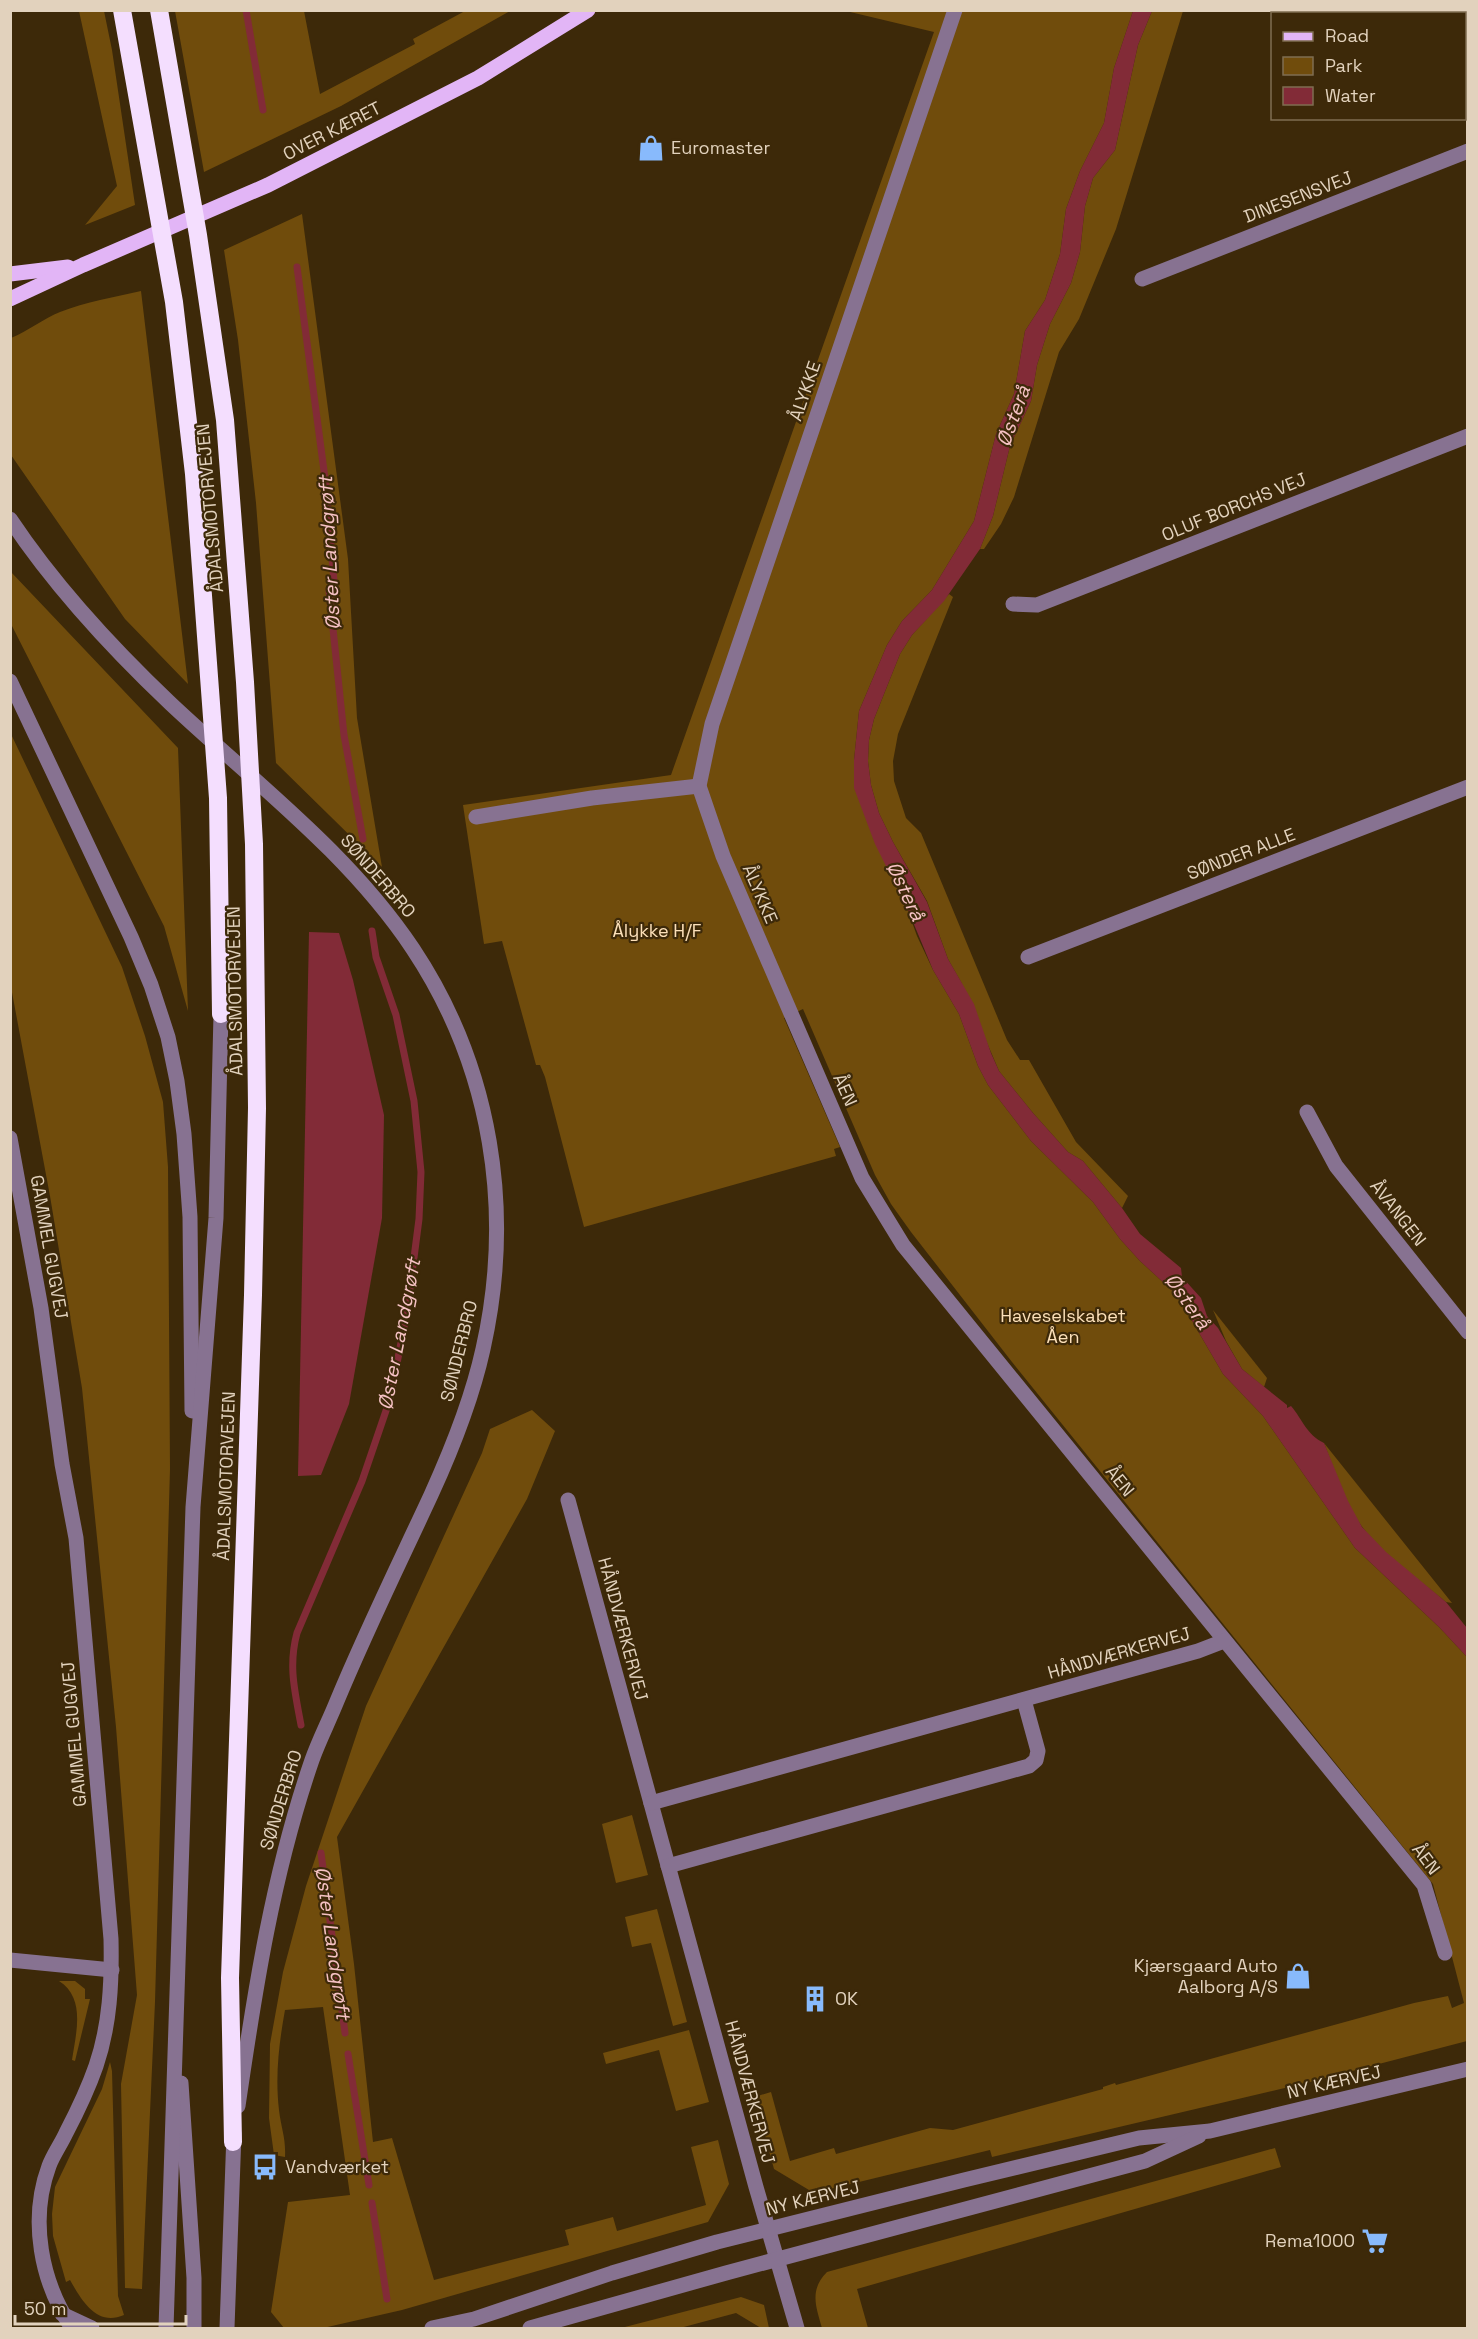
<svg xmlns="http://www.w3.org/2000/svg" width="1478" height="2339" font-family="'Space Grotesk',sans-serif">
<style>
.green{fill:#704c0c}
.water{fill:#822b37}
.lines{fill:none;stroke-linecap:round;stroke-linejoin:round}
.stream{stroke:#822b37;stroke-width:7}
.minor{stroke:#877291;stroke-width:15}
.major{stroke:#e2b5f6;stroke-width:15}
.highway{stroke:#f4defe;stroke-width:18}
.labels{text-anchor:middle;stroke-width:4.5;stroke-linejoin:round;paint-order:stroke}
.street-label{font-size:18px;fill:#e2d2bd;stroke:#3d2909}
.poi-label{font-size:18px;fill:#e2d2bd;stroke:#3d2909;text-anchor:start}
.park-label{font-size:18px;fill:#fce0b9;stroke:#3d2909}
.water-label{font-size:20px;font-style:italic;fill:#f6c2c4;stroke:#3d2909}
</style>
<rect width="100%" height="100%" fill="#3d2909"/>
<g class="green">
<path d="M79 11H104L112 50 135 205 85 225 117 186Z"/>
<path d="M175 11H304L320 94 415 44 413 39 465 11H510L341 106 204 172Z"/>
<path d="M846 11H1133L1114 68 1104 123 1080 171 1066 209 1060 254 1045 300 1025 331 1014 394 996 434 974 521 932 590 902 621 887 645 859 711 854 760 917 936 933 970 959 1014 978 1066 988 1085 1031 1141 1093 1202 1120 1239 1140 1261 1177 1295 1223 1374 1263 1416 1355 1548 1439 1627 1467 1657V2041L1306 2083 992 2157 990 2150 814 2193 774 2169 754 2097 771 2092 790 2161 834 2148 836 2154 930 2128 953 2130 1103 2089V2087L1115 2083 1116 2085 1414 2003 1448 1996 1452 2008 1464 2003 1433 1884 1012 1362 911 1232 891 1204 875 1175 803 1009 784 1018 840 1147 834 1149 836 1156 584 1227 545 1077 540 1065H536L502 941 484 944 463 805 671 775 934 32Z"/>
<path d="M1152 11H1183L1116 229 1079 319 1059 352 1014 497 1001 524 984 549H980L993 516 1010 446 1031 401 1037 365 1050 324 1071 283 1080 252 1085 206 1093 178 1115 150 1138 45Z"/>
<path d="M302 214 348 559 357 718 382 867 276 763 256 503 238 340 224 250Z"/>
<path d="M141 291 188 684 125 619 11 455V338C28 331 43 319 60 312 86 302 114 297 141 291Z"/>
<path d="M11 572 178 748 188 1011 164 926 11 624Z"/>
<path d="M949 594 953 597 898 734 893 761 894 781 906 818 921 833 1007 1040 1020 1060H1029L1076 1142 1128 1196 1122 1208 1083 1161 1068 1152 1033 1113 999 1071 961 982 948 959 927 901 893 842 879 813 871 785 868 761 869 740 874 719 900 654 912 635Z"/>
<path d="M10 732 122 967 145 1036 163 1102 168 1167 170 1469 155 2002 142 2289 125 2288 121 2084 137 1995 116 1727 82 1388 50 1196 11 987Z"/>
<path d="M1213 1310 1267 1378 1264 1387 1242 1369 1226 1341Z"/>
<path d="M532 1410 555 1431 527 1499 337 1837 354 1964 373 2142 392 2138 434 2280 569 2245 565 2230 613 2217 617 2231 706 2205 691 2147 718 2140 729 2184 708 2222 402 2310 323 2328H284L271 2312 288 2202 350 2195 323 2007 285 2010C279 2043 275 2076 279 2110 281 2128 286 2138 285 2157L274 2155 269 2118 270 2044 283 1972 306 1886 366 1706 482 1453 490 1429Z"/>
<path d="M1324 1443 1452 1603 1446 1602C1418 1579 1385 1557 1363 1528 1345 1504 1335 1471 1324 1443Z"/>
<path d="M632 1815 648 1875 616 1883 602 1824Z"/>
<path d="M657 1909 687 2022 673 2026 651 1943 632 1947 625 1917Z"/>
<path d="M59 1981H75L85 1989V1999H90L75 2061 72 2060C76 2033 86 1998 59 1981Z"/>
<path d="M689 2030 709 2102 676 2111 659 2050 606 2064 603 2053Z"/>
<path d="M110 2062 112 2071 118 2296 124 2315C97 2327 82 2301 70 2280L66 2282 53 2236 52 2214 55 2187 102 2089Z"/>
<path d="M1275 2148 1281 2167 857 2289 868 2328H822C816 2307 809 2290 827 2272Z"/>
<path d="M741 2297 764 2305 769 2328H761L736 2313 680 2328H621Z"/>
</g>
<g class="water">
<path d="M1133 11H1152L1138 45 1115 150 1093 178 1085 206 1080 252 1071 283 1050 324 1037 365 1031 401 1010 446 993 516 980 549 944 601 912 635 900 654 874 719 869 740 868 761 871 785 879 813 893 842 927 902 948 959 974 1004 991 1053 999 1071 1033 1113 1068 1152 1083 1161 1122 1208 1140 1234 1181 1268 1182 1277 1201 1298 1207 1316 1218 1328 1242 1369 1287 1405V1408L1291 1406C1303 1420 1306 1434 1324 1443L1348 1501 1362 1527 1386 1552 1446 1602 1467 1628V1657L1439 1627 1355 1548 1263 1416 1223 1374 1177 1295 1140 1261 1120 1239 1093 1202 1031 1141 988 1085 978 1066 959 1014 933 970 908 910 875 844 854 788V760L859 711 887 645 902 621 932 590 974 521 996 434 1014 394 1025 331 1045 300 1060 254 1066 209 1080 171 1104 123 1114 68Z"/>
<path d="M309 932 339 933 353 980 384 1115 382 1218 349 1404 321 1475 298 1476Z"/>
</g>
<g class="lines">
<g class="stream">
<path d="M246 10 263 110"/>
<path d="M297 267 326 486 334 581 329 590 344 735 363 839"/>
<path d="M301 1725C295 1692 288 1666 297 1633L362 1481 390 1399 407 1312 419 1219 421 1172 414 1101 396 1015 376 957 372 931"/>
<path d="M321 1853 345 2033"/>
<path d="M348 2054 369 2185"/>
<path d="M372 2203 387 2299"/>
</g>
<g class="minor">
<path d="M955 10 712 724 699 786 723 856 862 1178 903 1245 1424 1885 1445 1953"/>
<path d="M1142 279 1468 151"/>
<path d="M10 519C54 585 114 650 171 704 255 783 349 853 413 949 492 1068 514 1211 483 1349 472 1399 452 1449 431 1495 399 1564 366 1631 337 1701 329 1721 319 1740 312 1760 273 1873 255 1989 238 2106"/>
<path d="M1013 604 1037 605 1468 436"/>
<path d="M10 681 131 937 151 985 168 1037 177 1081 184 1134 190 1217 192 1411"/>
<path d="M476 817 592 798 699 786"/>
<path d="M1028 957 1468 787"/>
<path d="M1307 1112 1336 1166 1468 1332"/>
<path d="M10 1138 41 1308 62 1464 76 1538 111 1939C112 1982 110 2025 96 2066 88 2089 77 2112 66 2133 61 2144 53 2155 49 2166 29 2220 41 2282 72 2328"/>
<path d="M568 1500 756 2187 797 2328"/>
<path d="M651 1803 1198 1651 1224 1641"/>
<path d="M668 1866 1029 1766 1036 1760 1038 1751 1024 1700"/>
<path d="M10 1960 112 1970"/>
<path d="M181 2083 194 2278V2328"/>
<path d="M62 2314 92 2328"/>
<path d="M166 2328 193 1507 216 1218 221 1014"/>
<path d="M227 2328 234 2133"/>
<path d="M432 2328 474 2319 612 2273 717 2242 964 2180 1139 2138 1210 2131 1468 2069"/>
<path d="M530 2328 726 2273 1145 2161 1199 2136"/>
</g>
<g class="major">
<path d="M10 274 68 267"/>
<path d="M10 299 83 265 268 185 478 78 588 10"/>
</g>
<g class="highway">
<path d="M122 10 174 302 194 474 218 798 221 1014"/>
<path d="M159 10 198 235 225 420 245 682 254 844 257 1108 253 1295 230 1978 233 2142"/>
</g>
</g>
<defs>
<g id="shop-bare" transform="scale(2.07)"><path d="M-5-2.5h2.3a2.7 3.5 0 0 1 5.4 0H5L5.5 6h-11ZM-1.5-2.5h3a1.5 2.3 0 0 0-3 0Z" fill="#88bafc" stroke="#3d2909" stroke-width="2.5" paint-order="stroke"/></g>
<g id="building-bare" transform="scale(2.07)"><path d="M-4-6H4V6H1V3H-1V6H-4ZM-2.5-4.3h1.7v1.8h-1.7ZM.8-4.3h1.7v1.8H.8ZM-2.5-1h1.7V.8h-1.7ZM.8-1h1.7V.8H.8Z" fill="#88bafc" stroke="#3d2909" stroke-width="2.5" paint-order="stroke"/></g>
<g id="bus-bare" transform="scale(2.07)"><path d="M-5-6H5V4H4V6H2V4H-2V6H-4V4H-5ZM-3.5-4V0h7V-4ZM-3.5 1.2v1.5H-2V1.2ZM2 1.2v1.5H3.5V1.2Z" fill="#88bafc" stroke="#3d2909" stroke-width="2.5" paint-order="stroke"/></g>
<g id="supermarket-bare" transform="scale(2.07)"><path d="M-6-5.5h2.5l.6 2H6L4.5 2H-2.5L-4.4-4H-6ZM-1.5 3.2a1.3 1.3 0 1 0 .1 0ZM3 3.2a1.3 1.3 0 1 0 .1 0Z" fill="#88bafc" stroke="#3d2909" stroke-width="2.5" paint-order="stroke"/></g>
</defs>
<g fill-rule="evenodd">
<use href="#shop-bare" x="651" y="148"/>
<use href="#shop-bare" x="1298" y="1976"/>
<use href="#building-bare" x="815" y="1999"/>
<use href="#bus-bare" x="265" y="2167"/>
<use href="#supermarket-bare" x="1375" y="2241"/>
</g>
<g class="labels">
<g class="street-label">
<text transform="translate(332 131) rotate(-27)" y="6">OVER KÆRET</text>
<text transform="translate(1298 197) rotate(-21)" y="6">DINESENSVEJ</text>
<text transform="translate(805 391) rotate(-71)" y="6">ÅLYKKE</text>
<text transform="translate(1234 507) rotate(-22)" y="6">OLUF BORCHS VEJ</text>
<text transform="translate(210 508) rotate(-95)" y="6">ÅDALSMOTORVEJEN</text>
<text transform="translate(1241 854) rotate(-21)" y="6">SØNDER ALLE</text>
<text transform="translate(378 876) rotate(49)" y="6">SØNDERBRO</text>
<text transform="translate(760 894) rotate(67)" y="6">ÅLYKKE</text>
<text transform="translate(235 991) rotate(-91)" y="6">ÅDALSMOTORVEJEN</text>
<text transform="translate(845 1090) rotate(66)" y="6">ÅEN</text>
<text transform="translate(1398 1213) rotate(52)" y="6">ÅVANGEN</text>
<text transform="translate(49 1247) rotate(80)" y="6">GAMMEL GUGVEJ</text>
<text transform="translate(459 1351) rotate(-76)" y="6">SØNDERBRO</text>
<text transform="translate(226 1476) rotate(-88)" y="6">ÅDALSMOTORVEJEN</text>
<text transform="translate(1120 1481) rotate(51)" y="6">ÅEN</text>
<text transform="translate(623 1629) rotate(75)" y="6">HÅNDVÆRKERVEJ</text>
<text transform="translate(1119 1653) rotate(-16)" y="6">HÅNDVÆRKERVEJ</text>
<text transform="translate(74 1734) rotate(-95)" y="6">GAMMEL GUGVEJ</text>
<text transform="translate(281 1800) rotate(-73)" y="6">SØNDERBRO</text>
<text transform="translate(1426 1859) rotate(53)" y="6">ÅEN</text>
<text transform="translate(1334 2082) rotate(-13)" y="6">NY KÆRVEJ</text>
<text transform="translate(750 2092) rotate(75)" y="6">HÅNDVÆRKERVEJ</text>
<text transform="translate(813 2198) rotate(-14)" y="6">NY KÆRVEJ</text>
</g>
<g class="poi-label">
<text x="671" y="154">Euromaster</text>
<text x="1278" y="1972" text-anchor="end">Kjærsgaard Auto<tspan x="1278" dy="21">Aalborg A/S</tspan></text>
<text x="835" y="2005">OK</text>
<text x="285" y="2173">Vandværket</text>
<text x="1355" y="2247" text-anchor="end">Rema1000</text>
</g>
<g class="park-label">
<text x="657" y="937">Ålykke H/F</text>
<text x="1063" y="1322">Haveselskabet<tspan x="1063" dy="21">Åen</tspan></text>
</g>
<g class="water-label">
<text transform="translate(1013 416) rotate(-70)" y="7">Østerå</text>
<text transform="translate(329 553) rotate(-93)" y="7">Øster Landgrøft</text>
<text transform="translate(906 891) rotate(65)" y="7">Østerå</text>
<text transform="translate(1188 1301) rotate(55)" y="7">Østerå</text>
<text transform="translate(399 1334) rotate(-79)" y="7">Øster Landgrøft</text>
<text transform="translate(333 1943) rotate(82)" y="7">Øster Landgrøft</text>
</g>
</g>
<rect width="1478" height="2339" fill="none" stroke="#e2d2bd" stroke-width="24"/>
<rect x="1271" y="12" width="195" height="108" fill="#3d2909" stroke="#7f6d51" stroke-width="1.5"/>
<rect x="1283" y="32" width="30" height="9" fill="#e2b5f6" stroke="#7f6d51" stroke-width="1.5"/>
<text x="1325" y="42" font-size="18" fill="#e2d2bd">Road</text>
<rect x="1283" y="57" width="30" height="18" fill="#704c0c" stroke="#7f6d51" stroke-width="1.5"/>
<text x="1325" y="72" font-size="18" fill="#e2d2bd">Park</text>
<rect x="1283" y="87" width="30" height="18" fill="#822b37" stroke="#7f6d51" stroke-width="1.5"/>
<text x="1325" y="102" font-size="18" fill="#e2d2bd">Water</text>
<path d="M15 2315v9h171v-9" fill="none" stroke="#e2d2bd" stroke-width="3"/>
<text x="24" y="2315" font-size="18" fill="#e2d2bd" stroke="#3d2909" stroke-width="4.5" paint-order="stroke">50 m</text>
</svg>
